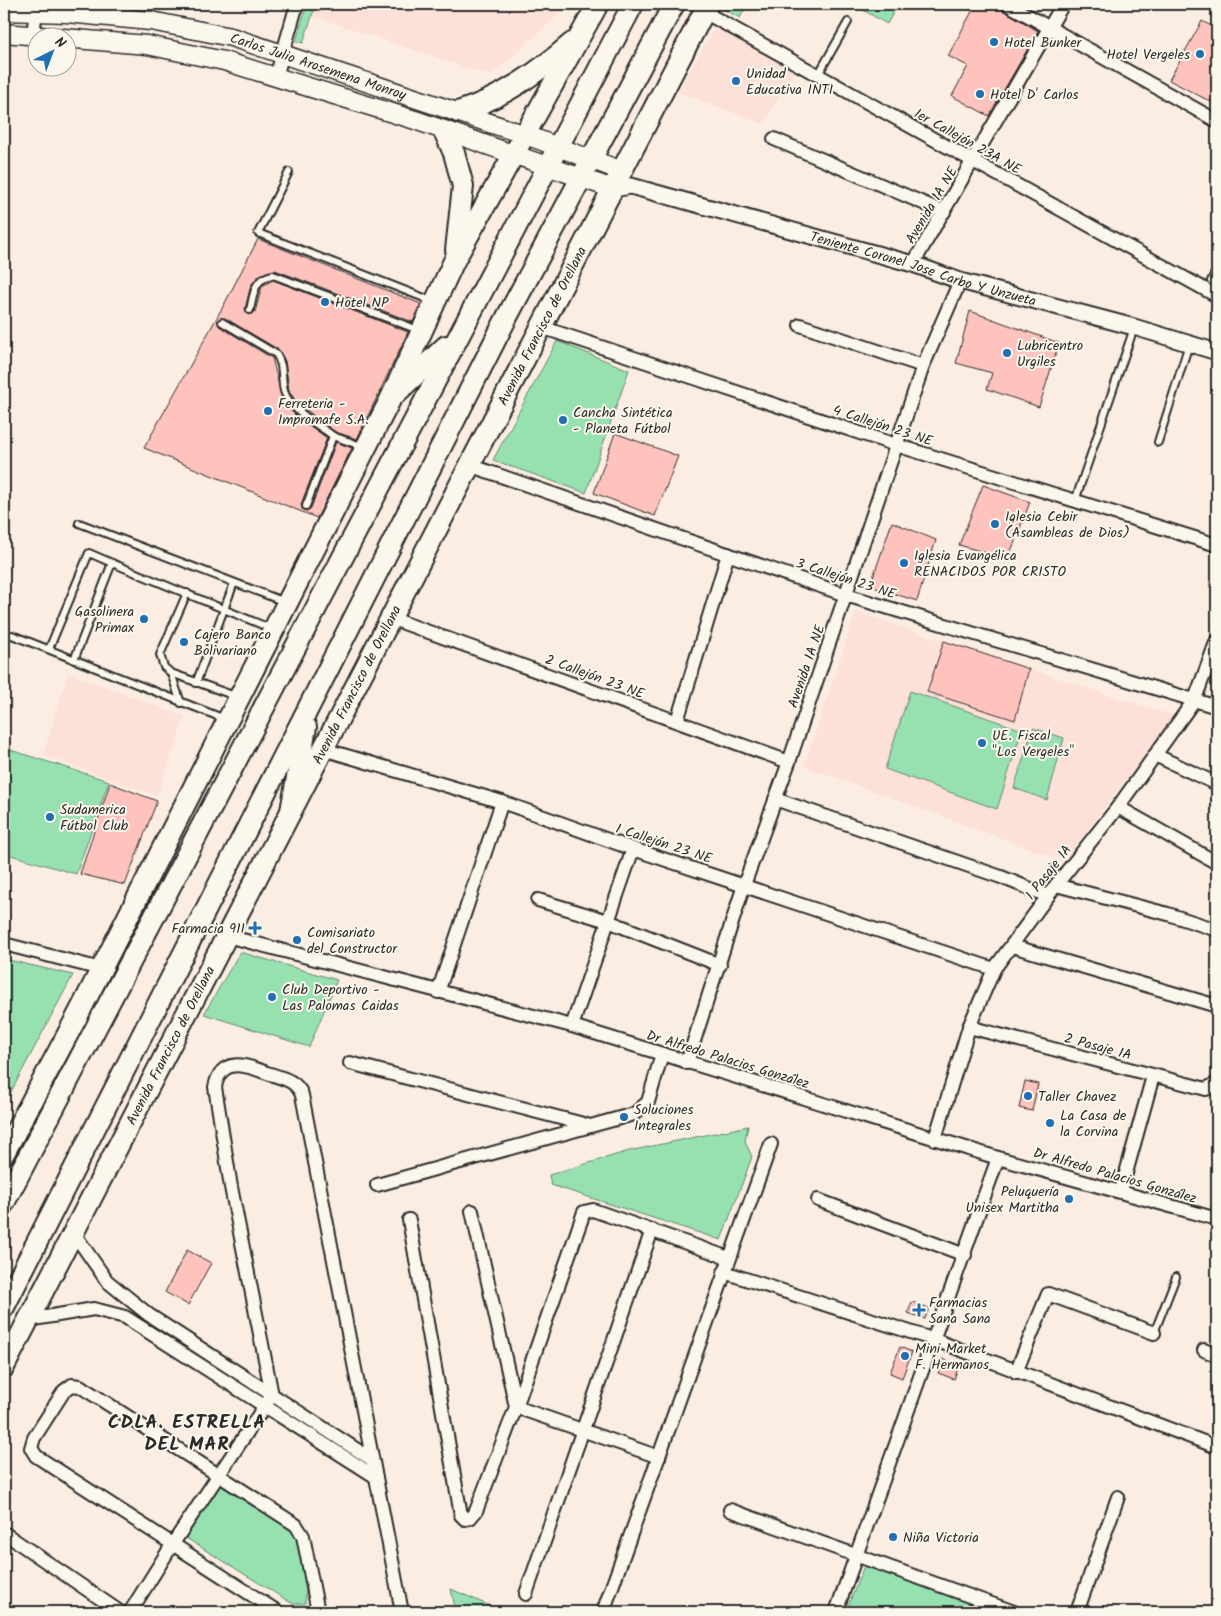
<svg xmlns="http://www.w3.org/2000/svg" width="1221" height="1616" font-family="Kalam,sans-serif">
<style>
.built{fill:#fde0d8}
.green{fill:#97e1b1;stroke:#61866e}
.building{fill:#ffc3bd;stroke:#2b2b2b}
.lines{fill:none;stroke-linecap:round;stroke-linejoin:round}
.service-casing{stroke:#2b2b2b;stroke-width:10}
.minor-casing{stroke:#2b2b2b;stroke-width:16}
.tertiary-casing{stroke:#2b2b2b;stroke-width:19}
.secondary-casing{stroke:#2b2b2b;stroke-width:21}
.primary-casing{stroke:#2b2b2b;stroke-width:24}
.trunk-casing{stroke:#2b2b2b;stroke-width:24}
.service{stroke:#fbf7ec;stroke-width:6}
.minor{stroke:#fbf7ec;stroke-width:12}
.tertiary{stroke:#fbf7ec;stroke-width:15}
.secondary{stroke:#fbf7ec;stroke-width:18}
.primary{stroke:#fbf7ec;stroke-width:20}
.trunk{stroke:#fbf7ec;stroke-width:20}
.poi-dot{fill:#1f6fb2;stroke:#fbf7ec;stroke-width:2}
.labels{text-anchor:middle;stroke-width:4;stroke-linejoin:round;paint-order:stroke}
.poi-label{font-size:14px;fill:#2b2b2b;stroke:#fbf7ec;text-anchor:start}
.street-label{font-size:14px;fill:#2b2b2b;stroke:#fbf7ec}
.district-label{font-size:19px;font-weight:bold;letter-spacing:1px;fill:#2b2b2b;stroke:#fbf7ec}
</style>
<rect width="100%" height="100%" fill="#fcede3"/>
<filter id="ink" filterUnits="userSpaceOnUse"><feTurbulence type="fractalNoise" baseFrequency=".02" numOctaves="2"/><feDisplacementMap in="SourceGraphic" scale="10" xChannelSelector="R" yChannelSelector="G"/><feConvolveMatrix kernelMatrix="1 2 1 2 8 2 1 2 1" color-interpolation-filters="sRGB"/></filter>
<g filter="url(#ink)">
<g class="built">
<path d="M307 4H570L491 76 304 13Z"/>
<path d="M717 24 795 70 763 124 678 92Z"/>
<path d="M856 612 943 641 927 693 1016 721 1030 669 1174 716 1064 861 804 766Z"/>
<path d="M68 673 185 717 157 796 43 755Z"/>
</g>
<g class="green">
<path d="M307 4H316L303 43 296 41Z"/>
<path d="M722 4H747L740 18 720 7Z"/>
<path d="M853 4H898L887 24Z"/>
<path d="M557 341 629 370 586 493 493 460Z"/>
<path d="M910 691 1022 730 997 809 885 769Z"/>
<path d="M1033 728 1064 738 1047 800 1014 788Z"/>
<path d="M4 748 109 781 76 874 4 853Z"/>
<path d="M240 952 337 980 309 1047 204 1014Z"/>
<path d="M4 959 73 975 4 1105Z"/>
<path d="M748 1126 745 1141 752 1157 721 1240 551 1185 549 1175 629 1151Z"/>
<path d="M216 1480 293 1524 306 1584 305 1604H293L181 1535Z"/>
<path d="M867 1558 1008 1612H846Z"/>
<path d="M451 1589 504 1612H456Z"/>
</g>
<g class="building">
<path d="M976 4H994L1038 31 989 116 952 96 968 66 948 56Z"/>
<path d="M1202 21 1217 29V105L1169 80Z"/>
<path d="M258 239 421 304 413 322 275 270 260 275 251 285 245 309 248 315 255 312 262 286 273 280 408 332 357 439 335 432 296 402 289 390 285 361 279 350 225 318 218 320 219 326 272 358 283 401 295 415 327 438 301 504 302 509 307 511 311 508 336 442 352 448 317 518 144 448 225 303Z"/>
<path d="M970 311 1059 343 1039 407 987 389 992 373 956 363Z"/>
<path d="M615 433 678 456 655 516 594 493Z"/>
<path d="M983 485 1030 502 1008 559 959 545Z"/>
<path d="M892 522 936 540 917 601 870 586Z"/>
<path d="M944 641 1029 669 1015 720 927 692Z"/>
<path d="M110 783 157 801 125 885 80 874Z"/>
<path d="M1025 1081 1038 1084 1032 1111 1019 1108Z"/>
<path d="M187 1250 211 1263 188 1305 165 1292Z"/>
<path d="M912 1302 929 1308 925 1319 908 1313Z"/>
<path d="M900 1347 912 1352 902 1378 890 1373Z"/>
<path d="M943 1359 959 1366 954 1379 938 1373Z"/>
</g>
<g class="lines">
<g class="service-casing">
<g id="service">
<path d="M818 75 848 22"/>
<path d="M289 172 258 233 432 301"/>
<path d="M1211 281 1217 269"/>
<path d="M250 310C254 293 254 278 273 275L421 331"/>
<path d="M222 322 276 354C284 365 281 378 284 391 290 411 318 424 333 436"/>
<path d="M1158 442 1189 344"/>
<path d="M1075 501 1134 328"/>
<path d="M306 506 333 436 364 447"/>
<path d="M79 523 285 602"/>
<path d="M187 593 160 655 164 667 171 673 238 697"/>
<path d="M12 635 225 719"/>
<path d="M49 649 89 553 112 563"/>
<path d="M74 660 112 563 272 629"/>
<path d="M171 673 181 703"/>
<path d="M196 683 234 583"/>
<path d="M1154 1333 1176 1277"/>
</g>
</g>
<g class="minor-casing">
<g id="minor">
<path d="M1007 4 1217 121"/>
<path d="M704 12 1217 296"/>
<path d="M33 34 37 4"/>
<path d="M276 77 297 4"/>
<path d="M774 139 944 212"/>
<path d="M913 264 1063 4"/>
<path d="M800 325 923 366"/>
<path d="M541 327 896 445 1217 545"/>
<path d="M469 465 846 595 1217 707"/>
<path d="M390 618 789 762"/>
<path d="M677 721 728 554"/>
<path d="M323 749 502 802 633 849 994 969"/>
<path d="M1155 755 1217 784"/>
<path d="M775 799 1001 877 1048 896"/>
<path d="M1118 807 1217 863"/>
<path d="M1056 885 1168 914 1217 930"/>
<path d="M538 900 608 921 720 965"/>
<path d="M227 936 572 1026 998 1158 1217 1219"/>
<path d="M4 944 101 969"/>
<path d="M1012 946 1217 1006"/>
<path d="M438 992 502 802"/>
<path d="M572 1026 633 849"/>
<path d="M969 1027 1206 1089 1217 1083"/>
<path d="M350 1063 587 1125"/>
<path d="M687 1063 744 885 789 762 923 366 960 281"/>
<path d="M935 1139 969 1027 994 969 1056 885 1118 807 1195 699 1217 640"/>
<path d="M377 1185 634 1114 648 1102 662 1054"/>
<path d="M1121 1191 1153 1076"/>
<path d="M818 1200 965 1255"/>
<path d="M472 1211 516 1407"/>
<path d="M409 1220 461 1515 465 1519 470 1518 476 1511 516 1407 584 1212 593 1210 729 1258"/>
<path d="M73 1232 107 1281 149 1315 371 1459"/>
<path d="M724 1272 935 1340 1217 1447"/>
<path d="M28 1320 94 1309 125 1317 376 1477"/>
<path d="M1204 1350 1217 1356"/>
<path d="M1016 1372 1048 1294 1154 1333"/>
<path d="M516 1407 659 1457"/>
<path d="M730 1510 1014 1612"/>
<path d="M4 1533 120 1612"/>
<path d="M526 1594 652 1230"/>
<path d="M130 1612 172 1545 272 1395 231 1187 215 1087C221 1056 246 1065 267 1073 282 1078 296 1080 302 1095L402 1612"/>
<path d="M278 1612 36 1456 31 1448 34 1438 64 1391 72 1385 80 1386 296 1525 303 1536 318 1612"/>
<path d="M603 1612 771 1144"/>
<path d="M836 1612 998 1158"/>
<path d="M1077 1612 1118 1497"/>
</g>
</g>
<g class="tertiary-casing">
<g id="tertiary">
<path id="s1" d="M613 189 631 186 913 264 960 281 1134 327 1217 352"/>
</g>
</g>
<g class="secondary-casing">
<g id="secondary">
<path id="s2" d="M4 11 67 13 151 21 231 37 526 135 622 171"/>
<path d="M4 33 147 45 224 61 415 120 613 189"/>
</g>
</g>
<g class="primary-casing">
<g id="primary">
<path d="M458 112C503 98 537 73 572 43"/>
<path d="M444 131 454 153 463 186 456 250"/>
<path d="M4 1153 79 1013 274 629 391 398 454 261 598 4"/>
<path id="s3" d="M4 1367 708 4"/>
</g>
</g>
<g class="trunk-casing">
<g id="trunk">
<path d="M391 398 446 346"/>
<path d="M291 811 306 727"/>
<path d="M4 1203 633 4"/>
<path d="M4 1307 508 315 674 4"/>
</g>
</g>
<use href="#service" class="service"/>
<use href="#minor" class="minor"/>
<use href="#tertiary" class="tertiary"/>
<use href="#secondary" class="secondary"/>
<use href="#primary" class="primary"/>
<use href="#trunk" class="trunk"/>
</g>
</g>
<g class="poi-dot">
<circle cx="994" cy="42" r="5"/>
<circle cx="1200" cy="54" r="5"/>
<circle cx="736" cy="81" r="5"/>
<circle cx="980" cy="94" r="5"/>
<circle cx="325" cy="302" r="5"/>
<circle cx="1007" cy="353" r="5"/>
<circle cx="268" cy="411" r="5"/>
<circle cx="563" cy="420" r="5"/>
<circle cx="995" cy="524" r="5"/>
<circle cx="904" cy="563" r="5"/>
<circle cx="144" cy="619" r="5"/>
<circle cx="184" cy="642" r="5"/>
<circle cx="982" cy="743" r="5"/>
<circle cx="50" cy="817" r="5"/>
<path d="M252.5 920.5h5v5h5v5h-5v5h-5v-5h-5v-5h5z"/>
<circle cx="297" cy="940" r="5"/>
<circle cx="272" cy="997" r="5"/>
<circle cx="1028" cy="1096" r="5"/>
<circle cx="624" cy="1117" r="5"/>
<circle cx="1050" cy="1123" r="5"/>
<circle cx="1069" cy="1199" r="5"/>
<path d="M916.5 1302.5h5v5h5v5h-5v5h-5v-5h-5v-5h5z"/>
<circle cx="905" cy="1356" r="5"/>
<circle cx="893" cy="1537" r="5"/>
</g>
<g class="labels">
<g class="poi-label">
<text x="1004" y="47">Hotel Bunker</text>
<text x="1190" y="59" text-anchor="end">Hotel Vergeles</text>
<text x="746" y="78">Unidad<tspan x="746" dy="16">Educativa INTI</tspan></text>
<text x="990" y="99">Hotel D' Carlos</text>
<text x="335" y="307">Hotel NP</text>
<text x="1017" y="350">Lubricentro<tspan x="1017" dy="16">Urgiles</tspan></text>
<text x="278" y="408">Ferreteria -<tspan x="278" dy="16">Impromafe S.A.</tspan></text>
<text x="573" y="417">Cancha Sintética<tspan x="573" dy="16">- Planeta Fútbol</tspan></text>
<text x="1005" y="521">Iglesia Cebir<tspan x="1005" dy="16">(Asambleas de Dios)</tspan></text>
<text x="914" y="560">Iglesia Evangélica<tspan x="914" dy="16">RENACIDOS POR CRISTO</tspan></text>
<text x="134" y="616" text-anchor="end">Gasolinera<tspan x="134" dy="16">Primax</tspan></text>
<text x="194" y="639">Cajero Banco<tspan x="194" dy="16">Bolivariano</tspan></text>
<text x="992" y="740">UE. Fiscal<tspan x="992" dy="16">"Los Vergeles"</tspan></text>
<text x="60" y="814">Sudamerica<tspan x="60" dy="16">Fútbol Club</tspan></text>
<text x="245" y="933" text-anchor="end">Farmacia 911</text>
<text x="307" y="937">Comisariato<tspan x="307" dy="16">del Constructor</tspan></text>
<text x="282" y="994">Club Deportivo -<tspan x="282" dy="16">Las Palomas Caidas</tspan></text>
<text x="1038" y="1101">Taller Chavez</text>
<text x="634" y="1114">Soluciones<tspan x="634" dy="16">Integrales</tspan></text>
<text x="1060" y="1120">La Casa de<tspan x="1060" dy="16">la Corvina</tspan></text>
<text x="1059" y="1196" text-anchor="end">Peluquería<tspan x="1059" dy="16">Unisex Martitha</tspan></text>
<text x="929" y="1307">Farmacias<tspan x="929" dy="16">Sana Sana</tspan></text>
<text x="915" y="1353">Mini Market<tspan x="915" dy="16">F. Hermanos</tspan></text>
<text x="903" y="1542">Niña Victoria</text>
</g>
<g class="street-label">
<text dy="5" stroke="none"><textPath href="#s2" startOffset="321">Carlos Julio Arosemena Monroy</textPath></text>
<text transform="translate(968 141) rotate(29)" y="5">1er Callejón 23A NE</text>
<text transform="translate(931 205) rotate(-59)" y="5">Avenida 1A NE</text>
<text dy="5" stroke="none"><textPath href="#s1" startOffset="322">Teniente Coronel Jose Carbo Y Unzueta</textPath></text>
<text dy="5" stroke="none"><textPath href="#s3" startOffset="1172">Avenida Francisco de Orellana</textPath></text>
<text transform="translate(883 425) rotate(18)" y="5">4 Callejón 23 NE</text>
<text transform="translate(846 578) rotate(18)" y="5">3 Callejón 23 NE</text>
<text transform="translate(806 666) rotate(-71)" y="5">Avenida 1A NE</text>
<text transform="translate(595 676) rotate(20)" y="5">2 Callejón 23 NE</text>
<text dy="5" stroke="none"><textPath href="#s3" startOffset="768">Avenida Francisco de Orellana</textPath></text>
<text transform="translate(664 843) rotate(18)" y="5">1 Callejón 23 NE</text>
<text transform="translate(1048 872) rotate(-52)" y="5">1 Pasaje 1A</text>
<text dy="5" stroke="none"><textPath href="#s3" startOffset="362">Avenida Francisco de Orellana</textPath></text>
<text transform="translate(1098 1046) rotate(15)" y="5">2 Pasaje 1A</text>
<text transform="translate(728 1059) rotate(17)" y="5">Dr Alfredo Palacios González</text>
<text transform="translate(1115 1175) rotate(16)" y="5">Dr Alfredo Palacios González</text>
</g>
<g class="district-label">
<text x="187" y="1428">CDLA. ESTRELLA<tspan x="187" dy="22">DEL MAR</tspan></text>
</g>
</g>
<rect width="1221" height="1616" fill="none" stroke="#fbf7ec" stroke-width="20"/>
<rect x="10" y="10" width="1201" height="1596" fill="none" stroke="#2b2b2b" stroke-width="2" filter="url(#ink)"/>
<g transform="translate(52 52) rotate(42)"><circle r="24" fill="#fbf7ec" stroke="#a8a59f"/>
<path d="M0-4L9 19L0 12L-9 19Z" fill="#1f6fb2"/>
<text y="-8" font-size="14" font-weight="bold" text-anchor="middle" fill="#2b2b2b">N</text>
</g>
</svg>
